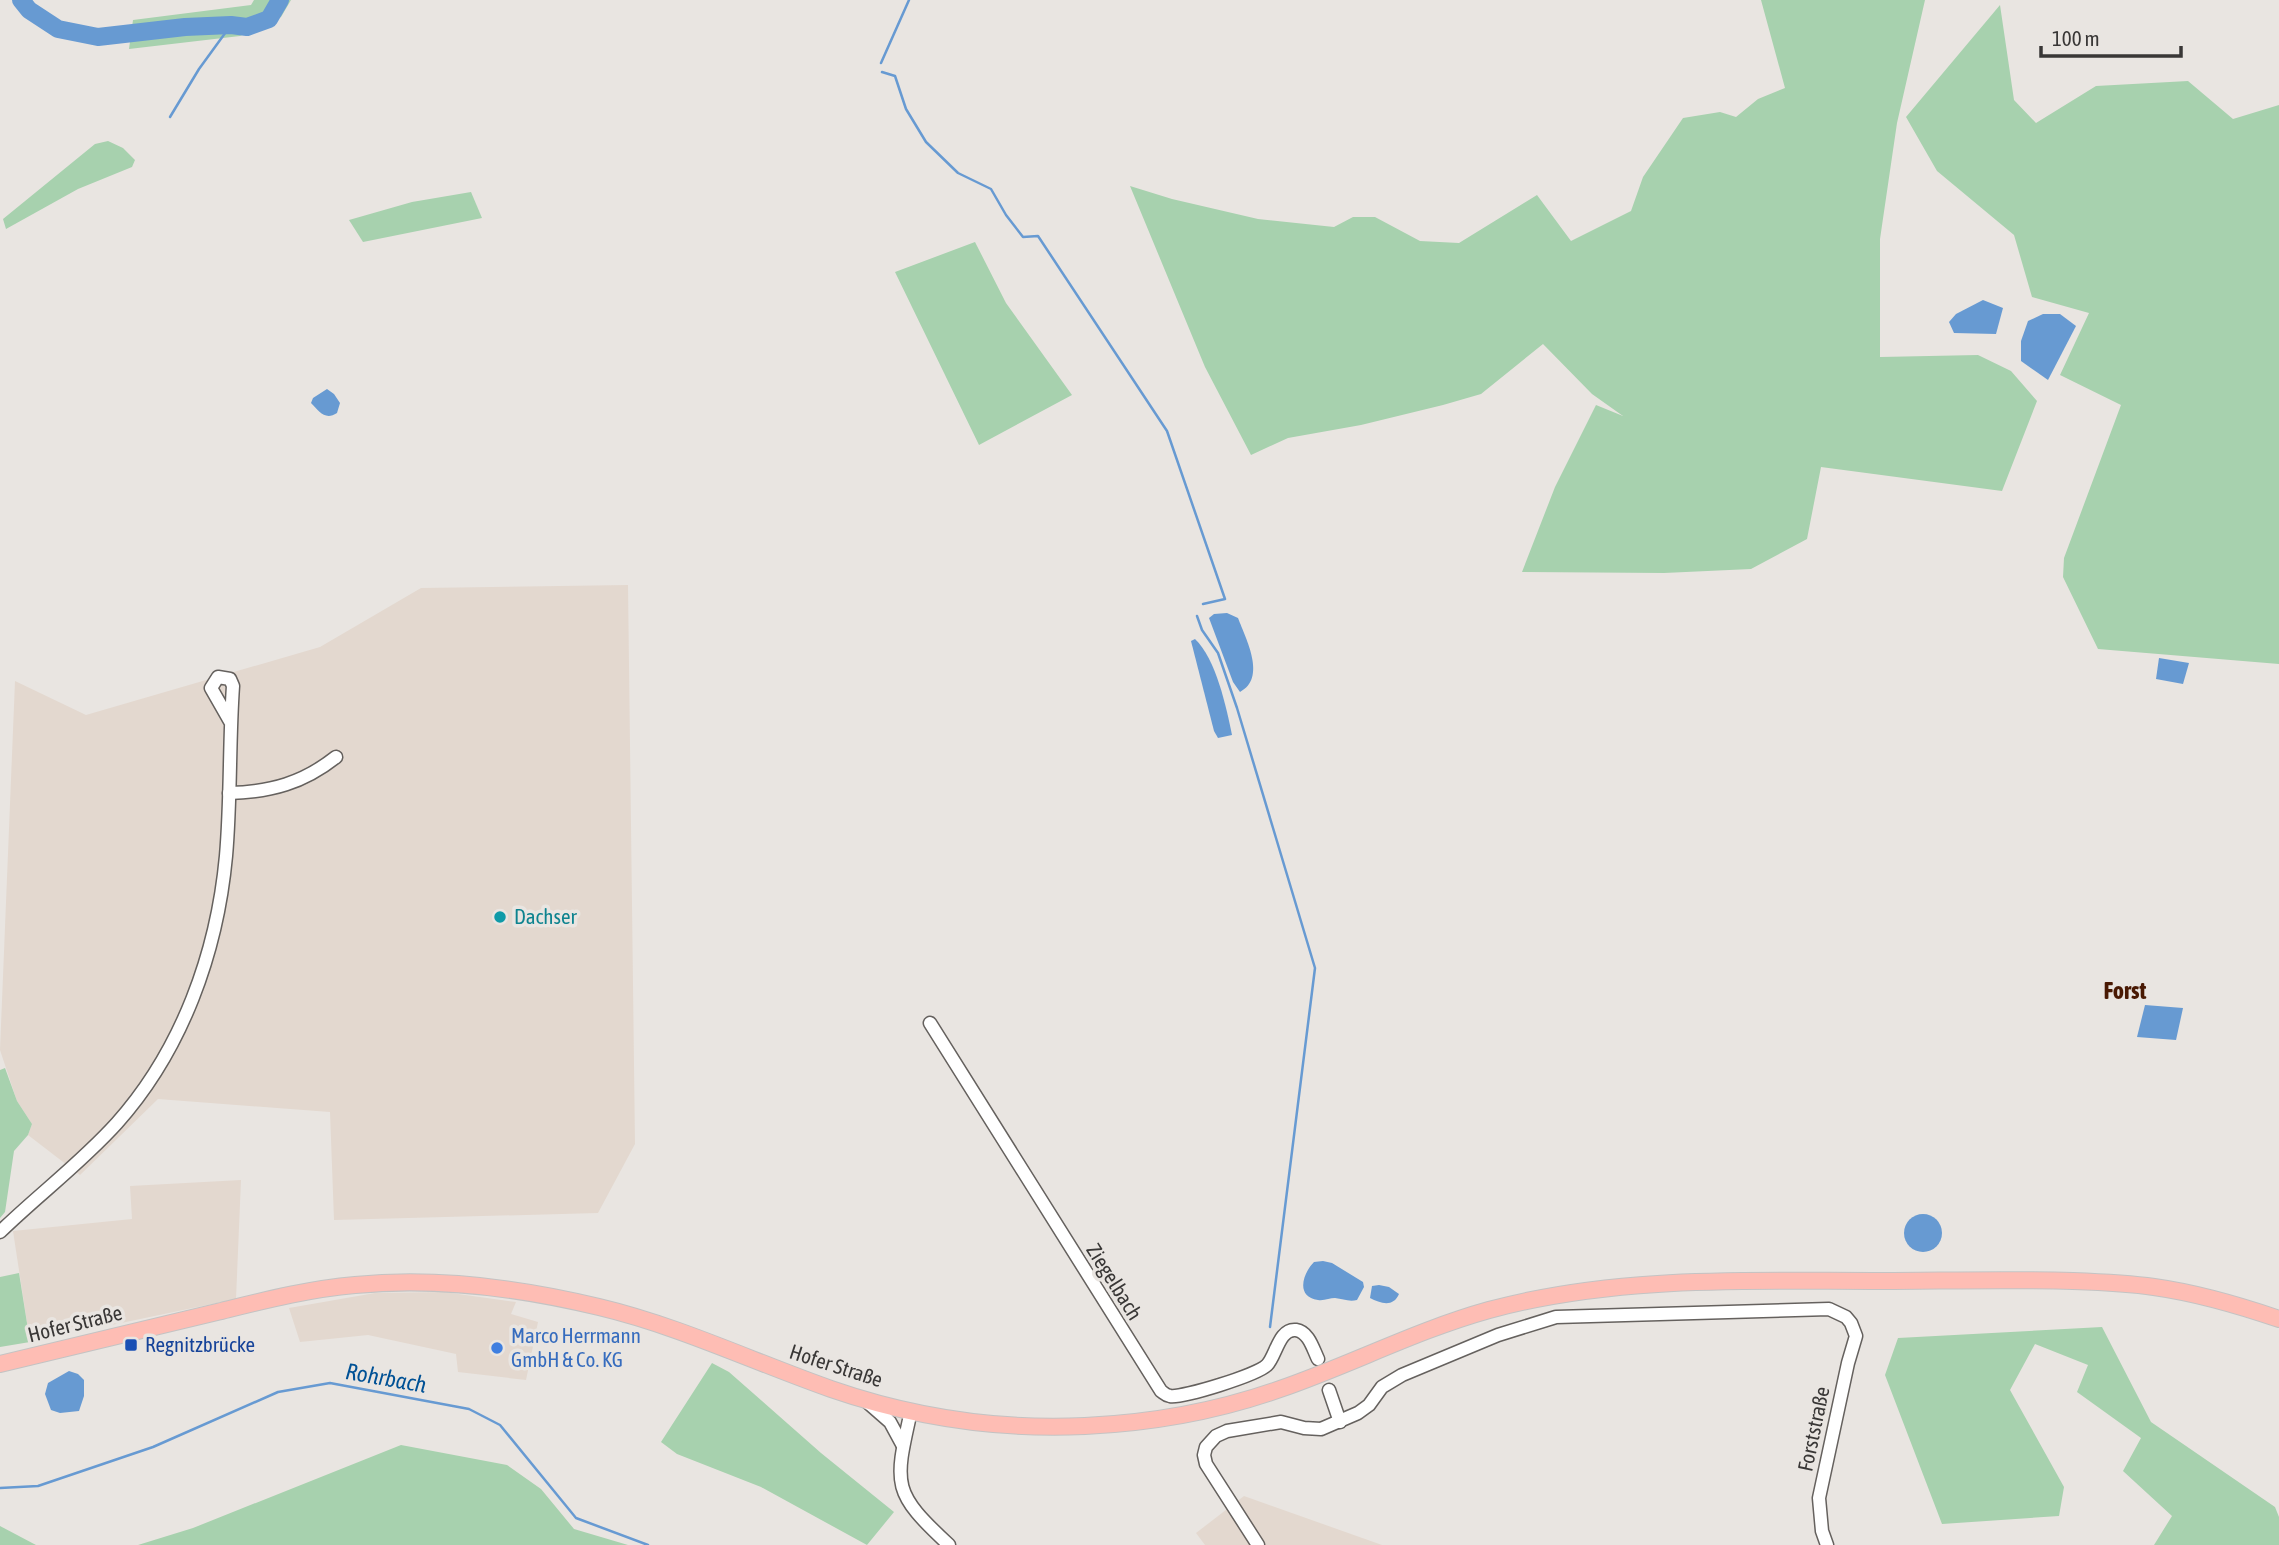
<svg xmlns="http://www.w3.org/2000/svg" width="2279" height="1545" font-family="'Asap Condensed',sans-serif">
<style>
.built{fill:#e3d8cf}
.green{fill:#a7d1ae}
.water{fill:#679ad2}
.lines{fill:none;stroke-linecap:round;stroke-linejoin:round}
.stream{stroke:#679ad2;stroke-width:2.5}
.river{stroke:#679ad2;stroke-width:18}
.minor-casing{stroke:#65615e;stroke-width:15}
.major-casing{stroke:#c4c3c3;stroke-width:18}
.minor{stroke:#fff;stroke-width:12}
.major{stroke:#febdb4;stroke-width:16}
.culture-dot{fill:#0f9aa8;stroke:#e9e5e1;stroke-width:2.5}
.transit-dot{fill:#1a4fb4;stroke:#e9e5e1;stroke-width:2.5}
.shop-dot{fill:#3f7fe0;stroke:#e9e5e1;stroke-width:2.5}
.labels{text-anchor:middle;stroke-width:7;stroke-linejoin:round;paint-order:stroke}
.culture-label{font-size:21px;fill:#0d838f;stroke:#e9e5e1;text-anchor:start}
.street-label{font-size:21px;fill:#393736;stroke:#e9e5e1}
.shop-label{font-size:21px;fill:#366cbe;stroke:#e9e5e1;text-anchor:start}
.transit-label{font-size:21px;fill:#164399;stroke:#e9e5e1;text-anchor:start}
.water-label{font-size:23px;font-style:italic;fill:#005195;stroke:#e9e5e1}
.quarter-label{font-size:24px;font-weight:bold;fill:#491903;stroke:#e9e5e1}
</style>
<rect width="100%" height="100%" fill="#e9e5e1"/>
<g class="built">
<path d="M628 585 635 1144 598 1213 334 1220 330 1112 158 1099 80 1175 28 1135 32 1124 17 1101 0 1050 15 681 86 715 320 647 421 588Z"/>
<path d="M241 1180 236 1299 30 1342 13 1231 132 1219 130 1186Z"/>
<path d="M444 1292 516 1302 511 1314 538 1322 526 1380 458 1372 456 1354 368 1335 300 1342 289 1308 375 1293Z"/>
<path d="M1244 1496 1382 1545H1205L1196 1533Z"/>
</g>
<g class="green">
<path d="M254 0H291L281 17 240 36 129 49 133 20 251 5Z"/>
<path d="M1761 0H1925L1897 123 1880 239V357L1978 355 2011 371 2037 401 2002 491 1821 467 1807 539 1751 569 1664 573 1522 572 1555 487 1596 405 1623 416 1592 394 1543 344 1481 394 1443 405 1361 425 1288 438 1251 455 1205 367 1130 186 1172 199 1258 219 1334 227 1353 217H1375L1420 241 1459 243 1537 195 1571 241 1631 211 1643 177 1683 118 1720 112 1736 117 1758 99 1785 88Z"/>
<path d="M2000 5 2014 100 2036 123 2096 86 2188 81 2233 119 2279 105V664L2098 649 2063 577 2064 558 2121 405 2060 375 2089 313 2032 297 2014 235 1937 171 1906 117Z"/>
<path d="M108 141 123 148 135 160 132 167 78 189 6 229 3 219 95 144Z"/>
<path d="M471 192 482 218 363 242 349 220 412 202Z"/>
<path d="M975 242 1006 303 1072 395 979 445 895 272Z"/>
<path d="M5 1068 17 1101 32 1124 28 1135 14 1151 5 1212 0 1218V1070Z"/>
<path d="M19 1273 30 1342 0 1347V1277Z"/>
<path d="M2102 1327 2151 1422 2275 1507 2279 1517V1545H2154L2172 1516 2123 1471 2141 1438 2077 1392 2088 1365 2035 1344 2010 1390 2064 1487 2059 1516 1942 1524 1885 1375 1898 1338Z"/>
<path d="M712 1363 729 1372 821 1453 894 1512 867 1545 761 1487 677 1454 661 1442Z"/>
<path d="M401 1445 507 1465 541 1489 574 1529 628 1545H138L193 1528Z"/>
<path d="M0 1526 36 1545H0Z"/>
</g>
<g class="water">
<path d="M1983 300 2003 308 1996 334 1954 333 1949 322 1956 314Z"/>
<path d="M2043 314H2060L2076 326 2048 380 2021 361V341L2028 321Z"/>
<path d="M327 389 334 394 340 403 337 413C325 421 319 411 311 403L313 398Z"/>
<path d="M1227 613 1238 618C1246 639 1267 678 1240 692L1233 682 1209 618 1214 614Z"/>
<path d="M1195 639C1216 659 1226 706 1232 735L1218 738 1214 731 1191 641Z"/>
<path d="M2159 658 2189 663 2183 684 2156 679Z"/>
<path d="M2145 1005 2183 1008 2176 1040 2137 1037Z"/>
<circle cx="1923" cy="1233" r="19"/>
<path d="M1323 1261 1332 1263 1363 1282 1364 1287 1357 1300C1349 1302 1343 1299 1335 1298 1330 1298 1324 1301 1318 1300 1295 1297 1303 1273 1314 1262Z"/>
<path d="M1379 1285 1389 1287 1399 1294C1393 1308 1380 1303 1370 1298L1372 1286Z"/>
<path d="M69 1371 78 1374 84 1380V1396L79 1411 60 1413 51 1410 45 1394 48 1383Z"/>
</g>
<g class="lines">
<g class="stream">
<path d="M881 63 909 0"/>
<path d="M882 72 895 76 906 109 926 142 958 173 991 189 1006 215 1023 237 1038 236 1167 431 1225 599 1203 604"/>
<path d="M170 117 199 69 231 25"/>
<path d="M1197 616 1202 630 1218 653 1237 708 1315 968 1270 1327"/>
<path d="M0 1488 38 1486 153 1447 278 1392 330 1383 469 1409 500 1425 576 1518 648 1545"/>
</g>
<path class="river" d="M21 0 29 10 58 29 98 37 185 27 231 25 247 27 269 19 280 0"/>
<g class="minor-casing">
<g id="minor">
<path d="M229 793C271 792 303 783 336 757"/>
<path d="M930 1023 1161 1391C1164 1393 1165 1395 1170 1396 1183 1398 1257 1375 1267 1365 1276 1356 1279 1328 1296 1330 1309 1332 1313 1349 1318 1359"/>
<path d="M0 1232C38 1195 81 1163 117 1123 182 1050 217 953 226 856 231 800 229 742 233 686L230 679 218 677 211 688 231 723"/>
<path d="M1329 1390 1340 1422"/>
<path d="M866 1401 890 1422 903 1446"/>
<path d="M911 1411C894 1486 892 1492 949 1545"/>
<path d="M1258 1545 1206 1464 1204 1455 1206 1447 1216 1436 1227 1431 1281 1422 1304 1428 1321 1429 1358 1413 1369 1405 1382 1387 1402 1375 1498 1335 1556 1317 1829 1309 1846 1317 1851 1323 1856 1336 1848 1363 1819 1498 1822 1531 1827 1545"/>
</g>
</g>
<g class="major-casing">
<path id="major" d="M0 1364C72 1347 144 1329 217 1312 262 1301 308 1289 355 1285 436 1277 520 1288 599 1307 679 1326 754 1362 831 1389 912 1417 999 1430 1085 1426 1150 1423 1218 1411 1280 1389 1350 1365 1417 1330 1489 1310 1614 1276 1744 1281 1873 1281 1940 1281 2006 1279 2073 1281 2100 1282 2127 1283 2154 1287 2197 1293 2238 1305 2279 1319"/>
</g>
<use href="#minor" class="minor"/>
<use href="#major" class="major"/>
</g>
<circle class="culture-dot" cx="500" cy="917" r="7"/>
<rect class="transit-dot" x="124" y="1338" width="14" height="14" rx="3.5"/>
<circle class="shop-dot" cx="497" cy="1348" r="7"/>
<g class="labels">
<g class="culture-label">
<text x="514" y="924">Dachser</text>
</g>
<g class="street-label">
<text transform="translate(1114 1282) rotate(58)" y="7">Ziegelbach</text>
<text transform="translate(75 1324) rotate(-14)" y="7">Hofer Straße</text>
<text transform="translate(836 1366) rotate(18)" y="7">Hofer Straße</text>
<text transform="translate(1814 1429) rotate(-78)" y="7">Forststraße</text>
</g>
<g class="shop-label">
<text x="511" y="1343">Marco Herrmann<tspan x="511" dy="24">GmbH &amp; Co. KG</tspan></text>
</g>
<g class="transit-label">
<text x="145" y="1352">Regnitzbrücke</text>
</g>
<g class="water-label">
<text transform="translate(386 1378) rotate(10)" y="8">Rohrbach</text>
</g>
<g class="quarter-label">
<text x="2125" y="999">Forst</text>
</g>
</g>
<path d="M2041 46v10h140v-10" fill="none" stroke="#393736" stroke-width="3.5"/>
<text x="2052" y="46" font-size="21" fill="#393736" stroke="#e9e5e1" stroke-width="5" paint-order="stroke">100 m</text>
</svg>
